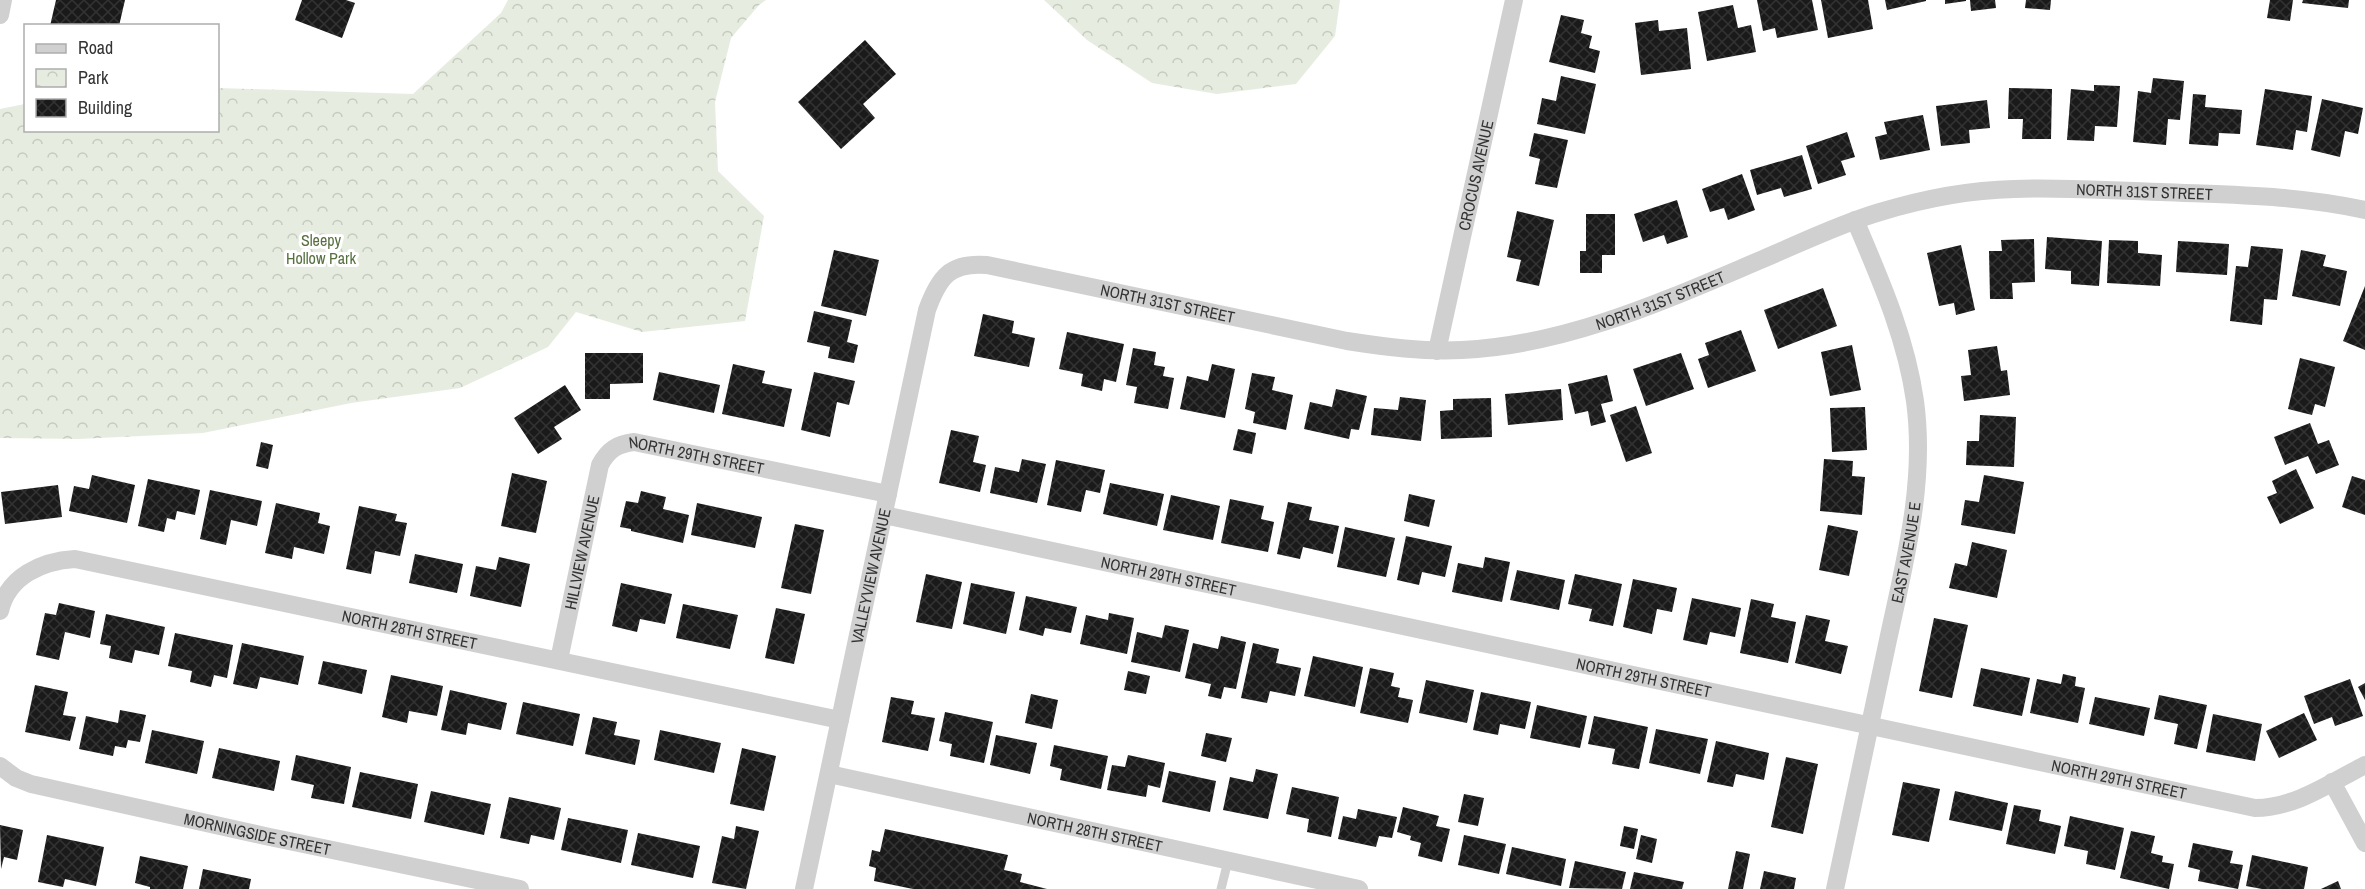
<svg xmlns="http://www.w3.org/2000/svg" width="2365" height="889" font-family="'Archivo Narrow',sans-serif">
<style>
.park{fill:url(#park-crowns)}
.building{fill:url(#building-cross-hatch)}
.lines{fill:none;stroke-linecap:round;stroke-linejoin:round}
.lane{stroke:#d0d0d0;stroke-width:9}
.street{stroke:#d0d0d0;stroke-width:18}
.labels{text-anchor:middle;stroke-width:6;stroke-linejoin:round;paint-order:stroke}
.street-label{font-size:16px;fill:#333;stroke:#fff}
.park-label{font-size:16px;fill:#56703f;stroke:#fff}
</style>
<defs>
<pattern id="park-crowns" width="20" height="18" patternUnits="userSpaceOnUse" patternTransform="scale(1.5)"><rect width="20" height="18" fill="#e6ecdf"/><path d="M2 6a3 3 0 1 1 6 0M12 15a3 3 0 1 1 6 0" fill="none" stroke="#c6cbc0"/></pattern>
<pattern id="building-cross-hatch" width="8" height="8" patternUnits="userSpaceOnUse" patternTransform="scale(1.5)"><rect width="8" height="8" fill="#1a1a1a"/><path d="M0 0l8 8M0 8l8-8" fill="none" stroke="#333"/></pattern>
</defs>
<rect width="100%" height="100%" fill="#fff"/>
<g class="park">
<path d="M508 0H766L759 5 731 38 715 102 718 171 764 216 745 321 642 332 576 312 548 347 460 388 351 403 203 433 78 439 0 438V109L25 104 26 130H218V88L413 94 501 13Z"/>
<path d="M1044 0H1340L1335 36 1296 84 1217 94 1152 83 1087 40Z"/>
</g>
<g class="building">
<path d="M56 0H125L119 26H50Z"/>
<path d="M302 0H346L355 3 342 38 295 20Z"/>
<path d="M1757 0H1812L1818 30 1777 38 1775 28 1763 31Z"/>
<path d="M1821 0H1868L1873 29 1828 38Z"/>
<path d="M1885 0H1926V1L1887 10Z"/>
<path d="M1945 0H1966V1L1945 4Z"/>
<path d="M1970 0H1995L1996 8 1971 11Z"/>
<path d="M2026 0H2051L2050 10 2025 8Z"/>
<path d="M2270 0H2293L2290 21 2267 18Z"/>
<path d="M2303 0H2349L2348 8 2302 3Z"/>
<path d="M1733 5 1738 28 1751 25 1756 52 1707 61 1698 12Z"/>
<path d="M1561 15 1584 20 1581 33 1592 36 1589 48 1600 51 1595 73 1549 62Z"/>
<path d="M1658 20 1659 31 1687 28 1691 69 1641 75 1635 23Z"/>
<path d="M865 40 896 74 863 104 875 118 841 149 798 102Z"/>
<path d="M1561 76 1596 84 1585 134 1537 124 1542 98 1556 101Z"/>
<path d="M2153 78 2184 81 2180 120 2168 119 2166 145 2133 142 2138 91 2151 93Z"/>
<path d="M2094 85 2120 86 2117 127 2095 126 2094 141 2067 140 2071 89 2094 91Z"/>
<path d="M2009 88 2052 89 2051 139H2022L2023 119H2008Z"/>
<path d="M2265 89 2312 96 2307 132 2296 130 2293 150 2256 145Z"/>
<path d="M2193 94 2206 95 2205 107 2242 110 2240 134 2219 133 2218 146 2189 144Z"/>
<path d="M2322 99 2363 108 2358 134 2345 131 2340 157 2311 150Z"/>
<path d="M1987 100 1990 128 1969 130 1970 143 1941 146 1936 106Z"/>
<path d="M1923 115 1930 150 1880 160 1875 137 1887 134 1884 122Z"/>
<path d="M1847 132 1855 157 1841 161 1846 175 1818 184 1806 146Z"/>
<path d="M1534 133 1568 140 1557 188 1535 184 1540 159 1529 156Z"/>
<path d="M1802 155 1812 189 1784 197 1781 188 1757 195 1750 170Z"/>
<path d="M1742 174 1755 210 1728 220 1724 208 1710 212 1702 189Z"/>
<path d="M1677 200 1688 237 1667 244 1664 235 1643 242 1634 214Z"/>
<path d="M1517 211 1554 220 1539 286 1516 281 1521 260 1507 257Z"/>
<path d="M1586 214H1615V255H1602V273H1580V251H1586Z"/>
<path d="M2047 237 2102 241 2099 286 2071 284V271L2045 269Z"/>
<path d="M2034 239 2035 282 2012 283 2013 299H1990L1989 251H2002L2001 240Z"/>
<path d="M2109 240 2138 241V253L2162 255 2160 286 2107 283Z"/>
<path d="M2178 241 2229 244 2227 275 2176 272Z"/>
<path d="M1961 245 1975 310 1956 315 1954 303 1939 306 1927 253Z"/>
<path d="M2251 246 2283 249 2277 300 2264 299 2262 325 2230 321 2236 266 2248 267Z"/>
<path d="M834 250 879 260 866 316 821 306Z"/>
<path d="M2301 250 2326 255 2323 266 2347 271 2340 306 2292 296Z"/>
<path d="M2365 286V350L2343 341Z"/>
<path d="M1823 288 1837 326 1778 349 1764 310Z"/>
<path d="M814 311 852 320 847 342 858 345 854 363 828 358 830 347 807 342Z"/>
<path d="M983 314 1014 321 1012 333 1035 338 1029 367 974 356Z"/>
<path d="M1741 330 1756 371 1708 388 1698 359 1709 355 1705 343Z"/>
<path d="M1067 332 1124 344 1116 382 1104 379 1102 391 1081 386 1083 374 1059 369Z"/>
<path d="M1852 345 1861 390 1830 396 1821 352Z"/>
<path d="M1997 346 2001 371 2007 370 2010 395 1964 401 1961 376 1971 375 1968 350Z"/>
<path d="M1133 348 1156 352 1154 365 1165 367 1163 376 1174 378 1168 409 1134 403 1137 387 1126 385Z"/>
<path d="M585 353H643V383L610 384V399H585Z"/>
<path d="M1681 353 1694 389 1646 406 1633 369Z"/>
<path d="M2300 358 2335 367 2325 407 2315 404 2312 415 2288 409Z"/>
<path d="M733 364 765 371 762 383 792 389 784 427 722 414Z"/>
<path d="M1212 364 1235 369 1225 418 1180 409 1187 376 1208 381Z"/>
<path d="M659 372 720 385 714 413 653 400Z"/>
<path d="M814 372 855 381 849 405 837 402 830 437 801 430Z"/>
<path d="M1252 373 1275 377 1272 390 1293 395 1286 430 1253 423 1255 412 1245 409Z"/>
<path d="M1607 375 1613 401 1601 404 1606 422 1591 426 1588 411 1575 414 1568 384Z"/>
<path d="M565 385 581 410 554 427 562 439 538 454 514 418Z"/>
<path d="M1336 389 1367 396 1359 430 1351 429 1349 439 1304 429 1310 402 1332 407Z"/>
<path d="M1561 389 1563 420 1508 425 1505 394Z"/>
<path d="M1400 397 1426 400 1421 441 1371 435 1374 408 1398 410Z"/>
<path d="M1491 398 1492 437 1441 439 1440 411 1453 410V399Z"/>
<path d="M1636 406 1652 453 1626 462 1610 415Z"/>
<path d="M1865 407 1867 450 1832 452 1830 408Z"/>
<path d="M1980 415 2016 417 2014 467 1966 465 1967 441H1979Z"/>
<path d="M2310 423 2318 444 2329 440 2339 465 2316 474 2308 456 2285 465 2274 437Z"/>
<path d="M1238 429 1256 433 1252 454 1233 450Z"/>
<path d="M951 430 979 436 973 462 986 465 980 492 939 483Z"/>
<path d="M261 442 273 445 268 469 256 466Z"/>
<path d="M1022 459 1046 464 1037 503 990 493 995 467 1019 472Z"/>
<path d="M1824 459 1853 461 1852 476 1865 477 1862 515 1820 511Z"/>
<path d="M1056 460 1105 470 1100 493 1086 490 1081 512 1047 505Z"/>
<path d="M2296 469 2314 508 2280 524 2267 497 2277 493 2272 481Z"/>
<path d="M512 473 547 481 536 533 501 526Z"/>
<path d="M92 475 135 485 127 523 69 511 74 486 89 489Z"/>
<path d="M1984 475 2024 482 2015 534 1961 525 1965 500 1979 502Z"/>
<path d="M2352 476 2365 480V515L2342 507Z"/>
<path d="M148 479 200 490 195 515 177 511 175 520 167 518 164 532 138 526Z"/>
<path d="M1110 483 1164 494 1157 526 1103 514Z"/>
<path d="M58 485 62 517 5 524 1 492Z"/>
<path d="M210 490 262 501 257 526 231 520 226 545 200 539Z"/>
<path d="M641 491 666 497 663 509 689 515 683 543 631 531V529L620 527 626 501 638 503Z"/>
<path d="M1409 494 1435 500 1429 527 1404 521Z"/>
<path d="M1171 495 1220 506 1213 540 1163 530Z"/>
<path d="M1230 499 1264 506 1261 519 1274 522 1268 552 1221 543Z"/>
<path d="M1288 502 1312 507 1309 520 1339 526 1333 554 1303 547 1300 559 1277 554Z"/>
<path d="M276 503 320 513 318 523 330 526 324 554 294 547 292 559 265 553Z"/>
<path d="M697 503 762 517 755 548 691 535Z"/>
<path d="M359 506 397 514 395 521 407 523 400 556 375 551 371 574 346 569Z"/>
<path d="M795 524 824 530 811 594 781 588Z"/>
<path d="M1828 525 1858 531 1849 576 1819 570Z"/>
<path d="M1345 527 1395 538 1386 577 1337 567Z"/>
<path d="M1406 536 1452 546 1445 577 1422 572 1419 585 1397 580Z"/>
<path d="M1972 542 2007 550 1997 598 1949 588 1955 563 1967 566Z"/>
<path d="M415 554 463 564 457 593 409 583Z"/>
<path d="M499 557 530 564 521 607 470 596 476 566 496 570Z"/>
<path d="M1485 557 1510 562 1502 602 1452 592 1458 563 1483 568Z"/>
<path d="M1517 570 1565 580 1559 610 1510 600Z"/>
<path d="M926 574 962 582 952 629 916 622Z"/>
<path d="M1575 574 1622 584 1613 626 1589 621 1592 609 1568 604Z"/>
<path d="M1633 579 1677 588 1672 612 1657 609 1652 634 1623 627Z"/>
<path d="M621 583 672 594 665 624 640 619 637 632 612 626Z"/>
<path d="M971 583 1015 592 1006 634 963 624Z"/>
<path d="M1026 596 1077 607 1071 633 1045 628 1043 636 1019 630Z"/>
<path d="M1692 598 1741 608 1735 637 1710 632 1707 645 1683 640Z"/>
<path d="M1751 599 1774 604 1771 617 1796 622 1788 663 1740 653Z"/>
<path d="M59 603 95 611 90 638 65 632 59 660 36 655 45 613 56 615Z"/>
<path d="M683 604 738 615 730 649 676 638Z"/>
<path d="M776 608 805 614 794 664 765 658Z"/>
<path d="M1109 613 1134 618 1127 654 1080 644 1086 615 1108 620Z"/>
<path d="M106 614 165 627 159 655 135 650 132 663 109 658 111 646 100 644Z"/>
<path d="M1806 615 1830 620 1825 641 1848 646 1841 674 1795 663Z"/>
<path d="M1934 618 1968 625 1952 698 1919 691Z"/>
<path d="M1165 625 1189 630 1180 672 1131 662 1137 632 1162 638Z"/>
<path d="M175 633 233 645 227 678 214 675 211 687 190 682 192 671 168 666Z"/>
<path d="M1221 636 1246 642 1236 689 1224 687 1221 699 1208 696 1211 684 1185 678 1193 643 1218 649Z"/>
<path d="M242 643 304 656 298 685 260 677 257 689 233 684Z"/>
<path d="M1253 643 1279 649 1276 663 1301 668 1295 696 1270 691 1267 703 1241 698Z"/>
<path d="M1313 656 1363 667 1355 707 1304 696Z"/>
<path d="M323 661 367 670 362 694 318 684Z"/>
<path d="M1370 668 1394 673 1391 686 1400 688 1398 697 1413 700 1408 723 1360 713Z"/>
<path d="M1981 668 2030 678 2022 716 1973 706Z"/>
<path d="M1128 671 1150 676 1146 694 1124 690Z"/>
<path d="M2063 674 2076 677 2075 686 2085 688 2078 723 2030 713 2037 679 2061 684Z"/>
<path d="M391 675 443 686 437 716 409 711 407 723 382 717Z"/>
<path d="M2350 679 2363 716 2335 726 2332 717 2314 724 2304 696Z"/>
<path d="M1426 680 1474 690 1467 723 1419 713Z"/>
<path d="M2365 683V700L2358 687Z"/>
<path d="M35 685 68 692 63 715 76 717 70 741 25 732Z"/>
<path d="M450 690 507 703 501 730 468 723 466 735 441 730Z"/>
<path d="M1481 692 1531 702 1525 729 1500 724 1498 735 1473 730Z"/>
<path d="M1031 694 1058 700 1052 729 1025 723Z"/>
<path d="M2159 695 2207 705 2197 749 2174 744 2178 724 2154 719Z"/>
<path d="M891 697 914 701 911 714 935 718 928 751 882 742Z"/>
<path d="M2095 697 2150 708 2144 736 2089 724Z"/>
<path d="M523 702 580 714 573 746 516 734Z"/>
<path d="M1537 705 1587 716 1580 748 1530 738Z"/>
<path d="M120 710 146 715 140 742 128 740 126 748 115 746 113 756 79 749 86 716 118 723Z"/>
<path d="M945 712 993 722 984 763 950 756 952 744 939 741Z"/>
<path d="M2304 713 2317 740 2279 758 2266 731Z"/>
<path d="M2213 714 2262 724 2255 761 2206 752Z"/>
<path d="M1594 716 1648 727 1639 769 1612 764 1615 749 1588 744Z"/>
<path d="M593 717 617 722 614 735 640 740 635 765 585 754Z"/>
<path d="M1656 729 1708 739 1700 774 1649 763Z"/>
<path d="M152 730 204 741 197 774 145 763Z"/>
<path d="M660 730 721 743 714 773 654 760Z"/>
<path d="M1206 733 1232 738 1226 762 1201 756Z"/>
<path d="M996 735 1037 743 1030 774 990 765Z"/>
<path d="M1716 741 1769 753 1764 780 1736 774 1733 787 1707 782Z"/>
<path d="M1054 745 1108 756 1101 789 1060 780 1062 769 1050 766Z"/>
<path d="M219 748 280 761 274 791 212 778Z"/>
<path d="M742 748 776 756 764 811 730 804Z"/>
<path d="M296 755 351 767 344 804 311 798 314 785 291 780Z"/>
<path d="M1128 755 1165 763 1160 788 1148 785 1146 797 1107 790 1112 765 1125 767Z"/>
<path d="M1786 757 1818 764 1803 834 1771 827Z"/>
<path d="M1256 769 1278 774 1268 819 1223 810 1230 777 1253 782Z"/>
<path d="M1169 771 1216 781 1210 812 1162 802Z"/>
<path d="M360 772 418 784 411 819 352 807Z"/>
<path d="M1903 782 1940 789 1929 842 1892 835Z"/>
<path d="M1292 787 1339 797 1331 837 1307 832 1309 819 1286 814Z"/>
<path d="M431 791 491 804 484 835 424 822Z"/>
<path d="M1955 791 2008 803 2002 831 1949 820Z"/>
<path d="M1464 794 1484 798 1478 826 1458 822Z"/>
<path d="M509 797 561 808 554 840 531 835 529 844 500 838Z"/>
<path d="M2014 805 2041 810 2039 821 2061 826 2055 854 2006 844Z"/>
<path d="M1403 807 1439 816 1436 826 1450 829 1442 862 1418 856 1421 843 1410 840 1411 836 1397 832Z"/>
<path d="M1358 809 1397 817 1392 838 1379 836 1376 847 1338 839 1343 816 1356 819Z"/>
<path d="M2070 816 2124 828 2115 870 2086 864 2088 851 2064 846Z"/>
<path d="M568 818 628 830 621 863 561 850Z"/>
<path d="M0 825 23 830 17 860 4 857 1 869Z"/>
<path d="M736 826 759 831 746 889 712 883 722 836 734 839Z"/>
<path d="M1624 826 1638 829 1634 849 1620 846Z"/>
<path d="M885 829 1008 855 1004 870 1022 874 1020 882 1047 889H913L874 881 876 868 869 866 872 850 880 852Z"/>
<path d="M2131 831 2155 836 2151 853 2163 856 2162 862 2174 864 2169 889 2120 878Z"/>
<path d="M638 833 700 846 693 878 631 865Z"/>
<path d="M47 835 104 847 96 886 65 879 63 887 38 882Z"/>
<path d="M1464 835 1506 844 1499 874 1458 865Z"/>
<path d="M1641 835 1657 839 1652 863 1636 859Z"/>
<path d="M2193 843 2233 851 2230 863 2243 865 2238 889 2198 881 2200 870 2188 867Z"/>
<path d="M1512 847 1566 859 1561 886 1506 874Z"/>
<path d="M1736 851 1750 854 1743 889H1728Z"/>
<path d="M2252 855 2308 867 2304 889H2262L2246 886Z"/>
<path d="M140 856 188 866 183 889H150V887L135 883Z"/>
<path d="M1575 861 1626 872 1622 889 1569 888Z"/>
<path d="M203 869 251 879 249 889H199Z"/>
<path d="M1764 871 1796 878 1794 889H1760Z"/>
<path d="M1634 872 1684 882 1682 889H1630Z"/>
<path d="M2338 881 2341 889H2321Z"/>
</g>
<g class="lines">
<path class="lane" d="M1221 889 1228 861"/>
<g class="street">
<path d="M0 15 3 0"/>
<path id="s1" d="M1437 351 1514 0"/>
<path id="s2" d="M884 515 2255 808C2295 808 2330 783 2365 765"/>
<path id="s3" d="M0 611C8 576 42 561 75 559L840 720"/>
<path id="s4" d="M559 660 600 465C608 450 617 444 634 442L888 494"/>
<path id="s5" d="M0 766 16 778 31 784 265 836 520 889"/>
<path id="s6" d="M829 774 1359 889"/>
<path d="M2332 782 2365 843"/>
<path id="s7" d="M804 889 927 310C939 277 950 262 987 265L1347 341C1386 347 1423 352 1462 350 1568 345 1666 300 1763 259 1801 243 1839 224 1880 212 1923 199 1969 190 2014 189 2063 187 2112 191 2161 192 2230 195 2298 195 2365 210"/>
<path id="s8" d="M1835 889C1853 806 1871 723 1888 640 1905 561 1926 482 1915 401 1906 337 1880 279 1855 220"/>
</g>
</g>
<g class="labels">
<g class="street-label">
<text dy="6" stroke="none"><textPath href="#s1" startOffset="180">CROCUS AVENUE</textPath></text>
<text dy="6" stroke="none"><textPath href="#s7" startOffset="1868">NORTH 31ST STREET</textPath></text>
<text dy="6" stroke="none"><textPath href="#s7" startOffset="1364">NORTH 31ST STREET</textPath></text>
<text dy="6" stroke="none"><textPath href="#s7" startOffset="860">NORTH 31ST STREET</textPath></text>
<text dy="6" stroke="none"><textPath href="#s4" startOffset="306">NORTH 29TH STREET</textPath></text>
<text dy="6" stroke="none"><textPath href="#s8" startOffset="344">EAST AVENUE E</textPath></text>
<text dy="6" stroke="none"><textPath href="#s4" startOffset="110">HILLVIEW AVENUE</textPath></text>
<text dy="6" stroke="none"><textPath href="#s2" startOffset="291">NORTH 29TH STREET</textPath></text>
<text dy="6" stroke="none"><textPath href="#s7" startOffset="320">VALLEYVIEW AVENUE</textPath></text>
<text dy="6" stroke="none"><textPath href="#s3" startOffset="440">NORTH 28TH STREET</textPath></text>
<text dy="6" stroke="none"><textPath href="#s2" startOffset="777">NORTH 29TH STREET</textPath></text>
<text dy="6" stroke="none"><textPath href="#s2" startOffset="1263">NORTH 29TH STREET</textPath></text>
<text dy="6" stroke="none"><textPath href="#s6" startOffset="272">NORTH 28TH STREET</textPath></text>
<text dy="6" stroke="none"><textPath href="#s5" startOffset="268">MORNINGSIDE STREET</textPath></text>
</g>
<g class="park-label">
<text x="321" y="246">Sleepy<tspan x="321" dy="18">Hollow Park</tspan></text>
</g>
</g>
<rect x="24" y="24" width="195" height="108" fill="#ffffff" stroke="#adadad" stroke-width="1.5"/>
<rect x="36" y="44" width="30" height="9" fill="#d0d0d0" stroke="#adadad" stroke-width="1.5"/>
<text x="78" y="54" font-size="18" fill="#333333">Road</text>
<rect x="36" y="69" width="30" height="18" fill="url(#park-crowns)" stroke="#adadad" stroke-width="1.5"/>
<text x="78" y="84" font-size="18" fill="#333333">Park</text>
<rect x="36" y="99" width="30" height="18" fill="url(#building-cross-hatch)" stroke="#adadad" stroke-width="1.5"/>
<text x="78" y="114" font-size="18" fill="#333333">Building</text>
</svg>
